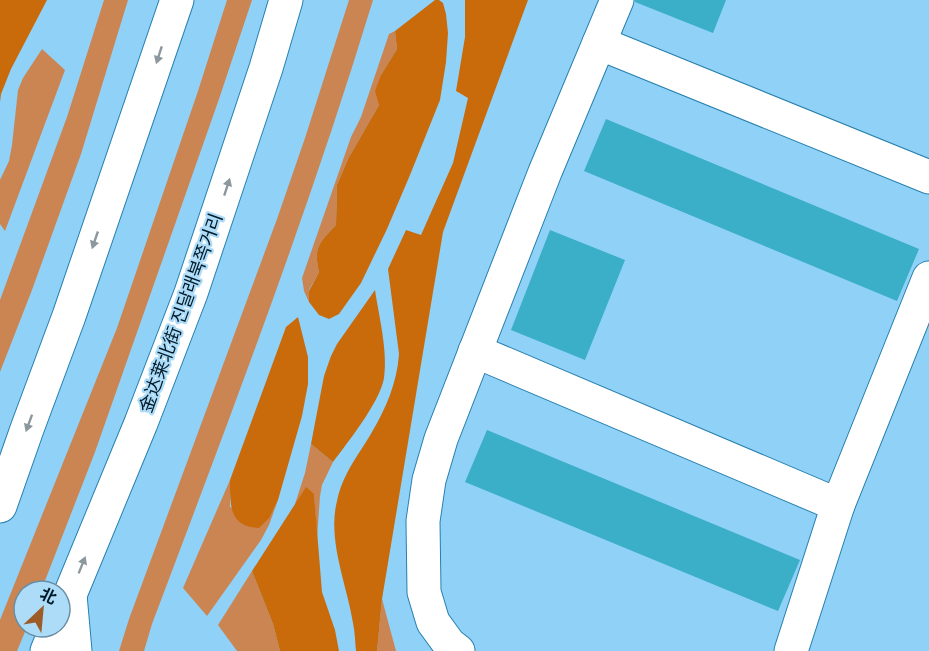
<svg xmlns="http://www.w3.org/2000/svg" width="929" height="651" font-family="Roboto,'Noto Sans SC','Noto Sans KR',sans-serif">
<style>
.green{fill:#cb8552}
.forest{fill:#c96a0b}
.building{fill:#3baec8}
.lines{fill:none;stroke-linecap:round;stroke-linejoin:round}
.minor-casing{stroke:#2780ad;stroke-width:35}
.major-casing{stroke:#2780ad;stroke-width:35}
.minor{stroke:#fff;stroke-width:33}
.major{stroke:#fff;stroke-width:33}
.oneway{fill:#8c989e}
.labels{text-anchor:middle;stroke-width:4.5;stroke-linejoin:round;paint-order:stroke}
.street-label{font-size:18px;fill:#001927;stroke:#addcf9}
</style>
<rect width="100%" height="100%" fill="#90d1f8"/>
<g class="green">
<path d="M104 0H128L81 154 32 290 0 372V300L67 117Z"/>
<path d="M227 0H252L219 99 95 452 41 591H24V627H27L17 651H0V620L117 328 198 91Z"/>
<path d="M349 0H373C309 211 230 417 152 624L144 651H119L129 619 277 219 305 138Z"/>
<path d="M395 31 397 49 381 75 379 105 348 159 337 185 336 225C320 242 313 247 319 272L309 290V302L304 291 302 278 351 137 361 117 389 34Z"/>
<path d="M42 49 65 70 5 231 0 224V180L9 161 12 145 18 90 23 78Z"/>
<path d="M311 444 333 462 322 485 320 496 317 538 314 494 295 504 305 473Z"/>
<path d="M230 480V507L270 517 278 500 269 525 261 540 207 616 183 588Z"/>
<path d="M252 571 273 624 280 651H237L218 625Z"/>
<path d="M382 599 396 651H377Z"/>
</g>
<g class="forest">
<path d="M0 0H47L11 69 1 94 0 102Z"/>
<path d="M435 0H439L443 3 446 14 448 33 446 62 440 100 410 175 387 229 361 283 339 314 329 319 319 315 309 302V291L319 272C313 247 320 242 336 225L337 185 348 159 379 105 375 91 381 75 397 49 395 31Z"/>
<path d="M465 0H528L443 232 382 599 377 651H356C355 642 355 632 353 623 347 585 327 540 337 501 343 473 358 456 372 432 386 408 397 383 399 354L388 269 406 230 421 235 453 163 468 98 456 91 465 37Z"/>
<path d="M375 290C379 317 388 351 384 378 380 402 348 442 333 462L311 444 324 376 331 356 337 344Z"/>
<path d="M298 317 308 357V384L302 416 278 500 270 517 259 528C229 527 230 505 230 480L286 327Z"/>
<path d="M306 487 314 494 322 592 335 630 339 651H280L273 624 252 571Z"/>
</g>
<g class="building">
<path d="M635 0H726L713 33 635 2Z"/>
<path d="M606 119 919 249 897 301 584 171Z"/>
<path d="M550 230 625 260 585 360 511 330Z"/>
<path d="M487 430 800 560 778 611 465 482Z"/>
</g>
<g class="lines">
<g class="minor-casing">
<g id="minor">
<path d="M599 43 929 177"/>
<path d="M475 351 838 505"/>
<path d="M458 651 449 644 433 622 424 592 423 521 429 480 441 439 545 172 617 0"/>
<path d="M791 651 838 505 929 278"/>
</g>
</g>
<g class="major-casing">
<g id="major">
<path d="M0 506 27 429 69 316 177 0"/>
<path d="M70 595 75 651"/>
<path d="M60 619 141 423 191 293 266 68 286 0"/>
<path d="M47 651 57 627"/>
</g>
</g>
<use href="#minor" class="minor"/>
<use href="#major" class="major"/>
</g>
<defs><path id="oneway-solid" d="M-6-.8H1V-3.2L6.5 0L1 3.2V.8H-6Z" transform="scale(1.5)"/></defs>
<g class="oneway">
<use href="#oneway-solid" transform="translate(159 55) rotate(108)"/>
<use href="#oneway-solid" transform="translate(227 187) rotate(-72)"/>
<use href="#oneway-solid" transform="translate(95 240) rotate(109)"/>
<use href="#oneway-solid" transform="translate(29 423) rotate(110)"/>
<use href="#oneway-solid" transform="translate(82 565) rotate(-68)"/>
</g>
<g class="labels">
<g class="street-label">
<text transform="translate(181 313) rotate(-70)" y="6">金达莱北街 진달래북쪽거리</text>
</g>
</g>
<g transform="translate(42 609) rotate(26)"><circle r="28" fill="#addcf9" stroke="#688ea5" stroke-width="1.5"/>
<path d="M0-4.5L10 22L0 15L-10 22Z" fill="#9c5b27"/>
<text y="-9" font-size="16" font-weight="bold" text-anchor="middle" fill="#001927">北</text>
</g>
</svg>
